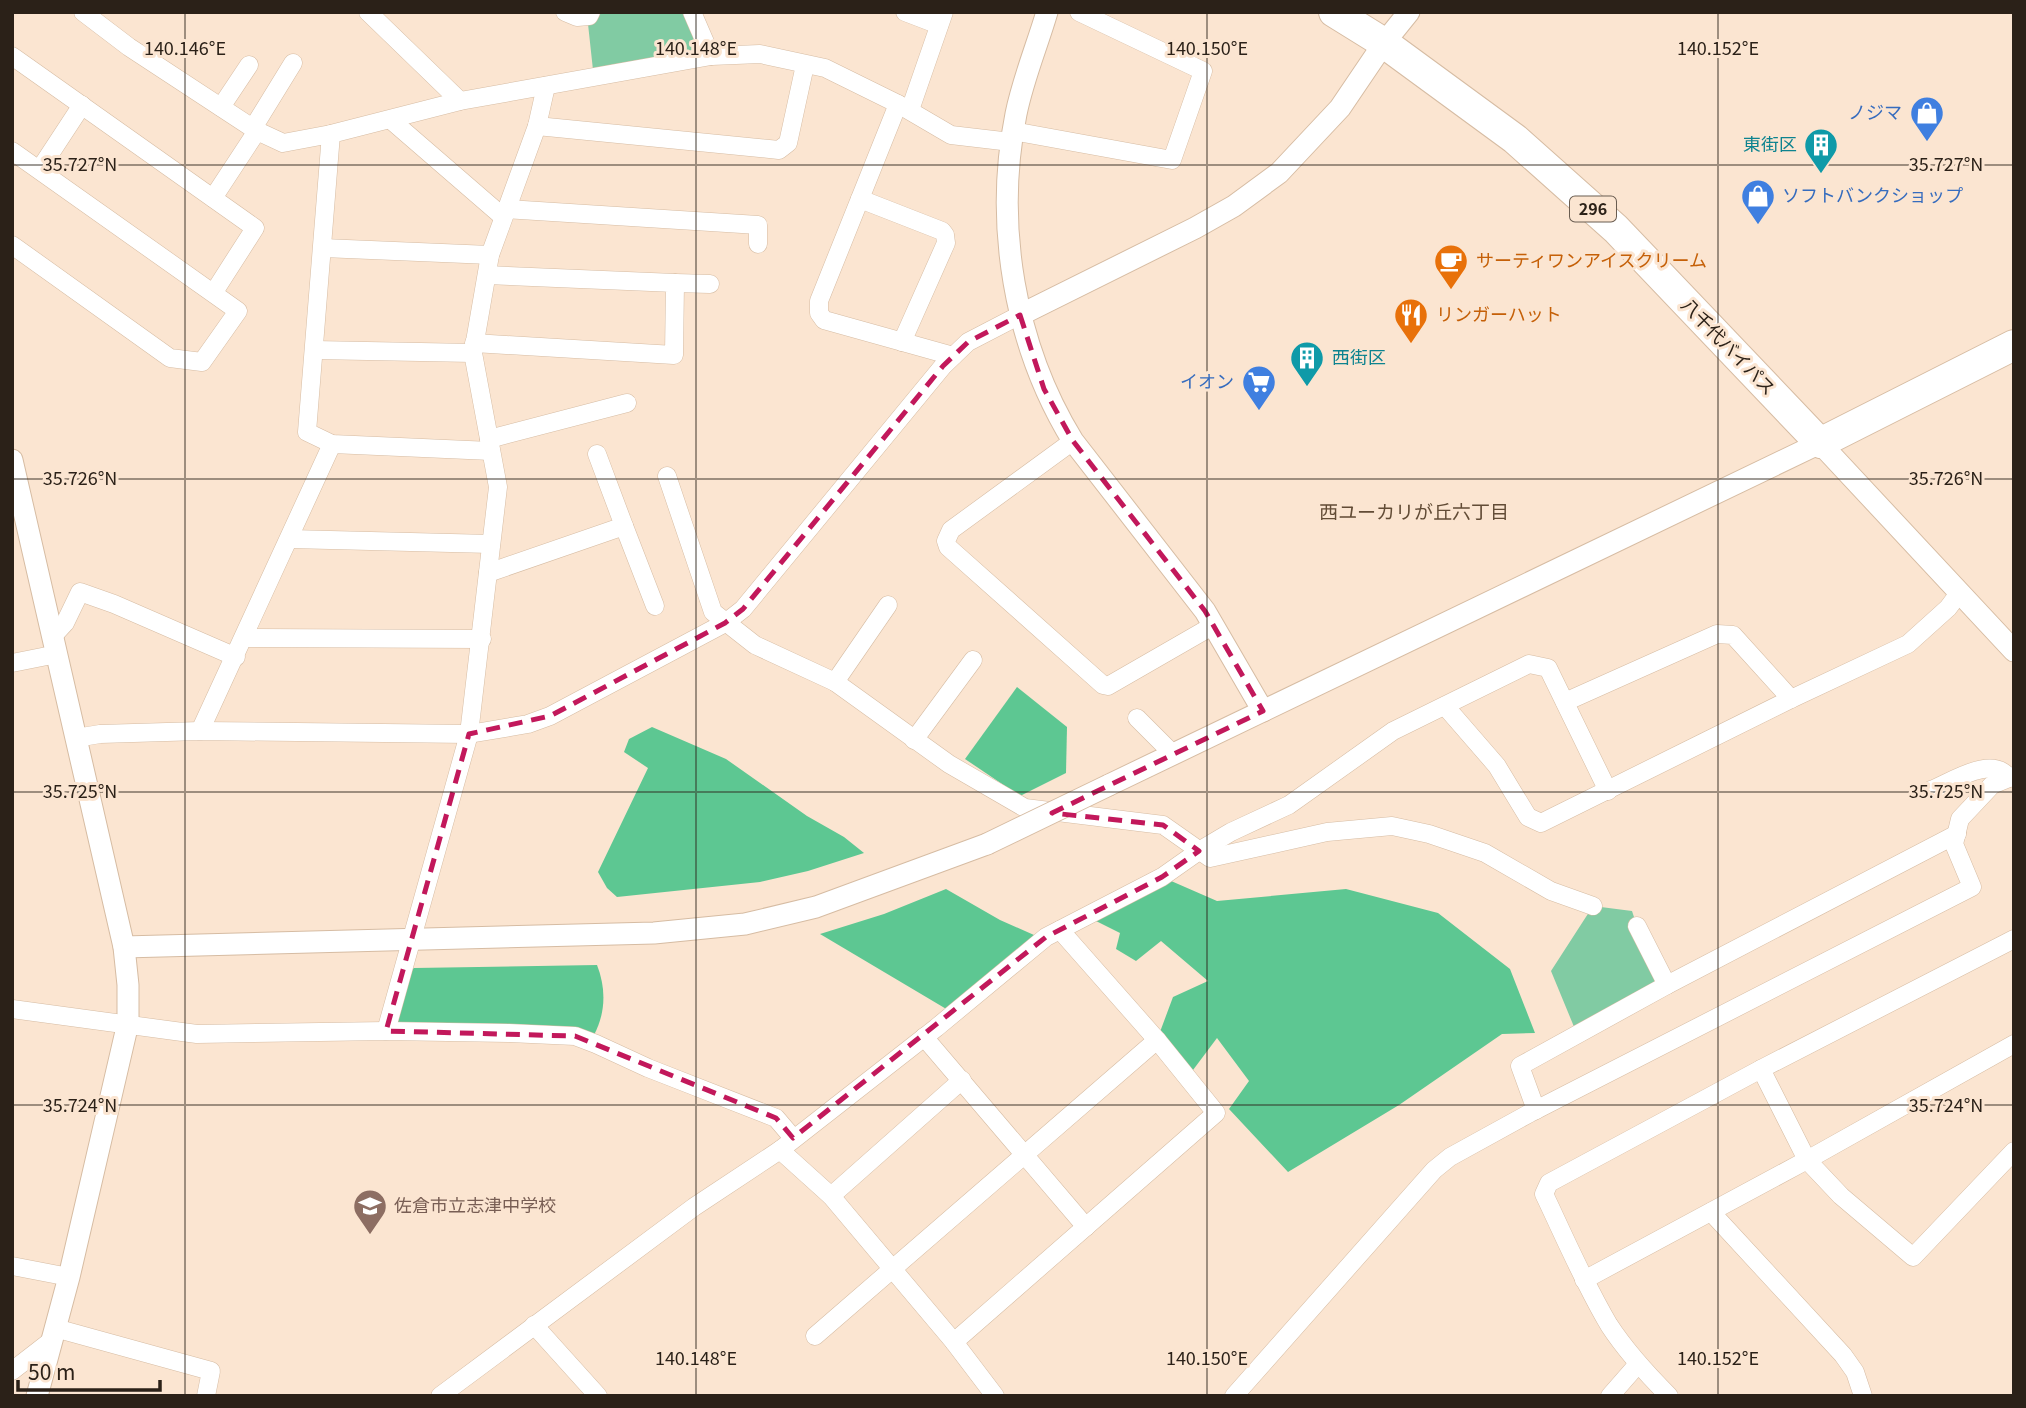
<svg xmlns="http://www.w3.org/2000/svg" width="2026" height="1408" font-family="Georgia,'Noto Sans JP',serif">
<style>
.green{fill:#81cba3}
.forest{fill:#5dc792}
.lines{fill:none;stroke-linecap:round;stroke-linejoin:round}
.minor-casing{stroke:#d6bca3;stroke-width:19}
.tertiary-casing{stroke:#d6bca3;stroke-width:23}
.trunk-casing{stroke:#d6bca3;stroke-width:32}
.minor{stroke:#fff;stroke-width:18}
.tertiary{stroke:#fff;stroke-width:21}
.trunk{stroke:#fff;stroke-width:30}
.tertiary-bridge-casing{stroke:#d6bca3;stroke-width:23;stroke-linecap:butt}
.tertiary-bridge{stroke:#fff;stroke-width:21}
.marked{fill:none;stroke:#c2185b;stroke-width:5;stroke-dasharray:14 9;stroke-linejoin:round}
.ticks{fill:none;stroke:#2b2118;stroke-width:2;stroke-opacity:0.45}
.labels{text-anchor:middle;stroke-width:6;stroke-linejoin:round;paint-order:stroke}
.shield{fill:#fbe5d1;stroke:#695c50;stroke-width:2}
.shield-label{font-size:16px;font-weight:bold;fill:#2b2118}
.shop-label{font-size:18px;fill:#366cbe;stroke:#fbe5d1;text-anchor:end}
.culture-label{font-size:18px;fill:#0d838f;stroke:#fbe5d1;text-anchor:end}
.food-label{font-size:18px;fill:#c56008;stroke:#fbe5d1;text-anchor:start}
.street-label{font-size:18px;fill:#2b2118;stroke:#fbe5d1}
.education-label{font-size:18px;fill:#785e54;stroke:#fbe5d1;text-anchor:start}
.neighbourhood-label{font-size:19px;fill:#624c36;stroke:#fbe5d1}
.ticks-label{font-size:18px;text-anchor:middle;fill:#2b2118;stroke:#fbe5d1;stroke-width:6;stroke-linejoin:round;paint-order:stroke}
</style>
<rect width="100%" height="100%" fill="#fbe5d1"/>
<g class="green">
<path d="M601 12H683L699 45 698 52 593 70 588 24H593Z"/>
<path d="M1593 906 1632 911 1637 926 1667 985 1577 1034 1551 971Z"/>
</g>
<g class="forest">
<path d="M1017 687 1067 727 1066 773 1020 796 965 759Z"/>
<path d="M652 727 726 759 807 816 844 837 864 853 808 871 760 882 617 897 607 888 598 872 648 768 624 752 629 739Z"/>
<path d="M1162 877 1217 901 1346 889 1438 913 1510 969 1535 1033 1502 1034 1399 1105 1288 1172 1229 1109 1249 1081 1217 1038 1187 1078 1157 1040 1173 997 1208 981 1161 941 1136 961 1116 949 1120 933 1096 921Z"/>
<path d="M946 889 1000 920 1034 935 1032 942 948 1010 820 934 884 914Z"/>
<path d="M597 965C606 988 606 1012 594 1035L396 1023 408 972 414 968Z"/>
</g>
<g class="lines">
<g class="minor-casing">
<g id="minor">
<path d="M83 12 129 47 257 131 283 143 331 134 460 101 711 56 760 54 825 68 898 104 951 135 1011 142"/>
<path d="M368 12 460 101"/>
<path d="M565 12 577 17 589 16 591 12"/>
<path d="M692 12 711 56"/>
<path d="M905 12 939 25"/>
<path d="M12 56 255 228 214 292"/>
<path d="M898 104 819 301V313L824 320 953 356"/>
<path d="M221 107 249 65"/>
<path d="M910 110 944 12"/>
<path d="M391 120 502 216"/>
<path d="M537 126 779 150 788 143 805 65"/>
<path d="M253 128 293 63"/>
<path d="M1013 131 1172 160 1203 71 1079 12"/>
<path d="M331 134 307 432 332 444 491 451"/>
<path d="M12 151 238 311 202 362 170 358 12 245"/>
<path d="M40 169 82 105"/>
<path d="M213 198 257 131"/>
<path d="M860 199 942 231 945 235 946 243 902 342"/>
<path d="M506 209 758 225V244"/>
<path d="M323 248 490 255"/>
<path d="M675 283 710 284"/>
<path d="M474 343 674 355 675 283 487 275"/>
<path d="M314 350 473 353"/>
<path d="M489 439 627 403"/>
<path d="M1073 441 951 530 946 541 948 547 1103 685 1108 686 1214 625"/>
<path d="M667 476 713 612 755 645 835 682 949 764 1025 808 1163 825 1210 858 1327 832 1392 826 1429 834 1485 853 1551 891 1593 906"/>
<path d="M624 526 655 606"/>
<path d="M290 539 491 544"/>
<path d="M488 573 624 526 597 454"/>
<path d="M53 636 65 623 80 592 114 604 236 657"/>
<path d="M244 638 482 639"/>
<path d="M12 663 57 654"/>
<path d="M835 682 888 605"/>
<path d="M1565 702 1717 634 1733 635 1791 699"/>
<path d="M1445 706 1497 766 1528 817 1541 823 1791 699 1908 644 1948 608 1960 592"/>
<path d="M1137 718 1173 754"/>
<path d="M200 731 332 444"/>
<path d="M76 738 100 734 200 731 469 734 528 724 550 716 725 623 743 609 943 366 968 342 1020 315"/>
<path d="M914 740 973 660"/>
<path d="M1931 790C1952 782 1992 754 2009 778"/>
<path d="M1637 926 1667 985"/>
<path d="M12 1009 197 1034 386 1031 509 1033 575 1036 596 1044 648 1068 776 1118 793 1138"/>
<path d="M386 1031 469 734 498 487 473 353 490 255 537 126 546 86"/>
<path d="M924 1037 1086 1227"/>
<path d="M1761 1069 1807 1160 1841 1196 1913 1257 2014 1151"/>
<path d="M1536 1110 1520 1066 1667 985 1957 834"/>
<path d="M780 1150 831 1196 954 1342 995 1396"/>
<path d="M831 1196 962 1080"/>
<path d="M1711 1212 1843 1355 1855 1372 1863 1396"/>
<path d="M12 1266 69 1277"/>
<path d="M1584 1280 1807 1160 2014 1044"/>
<path d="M534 1325 598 1396"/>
<path d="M55 1328 211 1371 206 1396"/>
<path d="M815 1336 1157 1040"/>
<path d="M954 1342 1216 1113 1157 1040 1060 930"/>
<path d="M12 1371 52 1340"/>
<path d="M440 1396 694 1207 780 1150 936 1028 1046 937 1162 877 1199 851 1231 832 1289 805 1393 731 1529 664 1548 668 1608 791"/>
<path d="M1234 1396 1434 1170 1450 1157 1530 1113 1972 887 1954 844 1960 819 1992 785 2014 776"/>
<path d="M1610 1396 1638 1364"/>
<path d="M1669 1396C1647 1374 1626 1351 1609 1325 1584 1283 1565 1238 1544 1194L1549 1183 1761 1069 2014 939"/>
</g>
</g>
<g class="tertiary-casing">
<g id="tertiary">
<path d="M1047 12C1037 46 1023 79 1016 114 994 224 1014 345 1073 441L1205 611 1263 711"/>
<path d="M1020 315 1195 228 1234 206 1279 173 1340 108 1384 43 1409 12"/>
<path d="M12 460 124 947 128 985V1023L69 1277 37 1396"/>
<path d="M1109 785 1820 443 2014 651"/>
<path d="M124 947 654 933 745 924 816 907 987 844"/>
</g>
</g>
<g class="trunk-casing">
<path id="trunk" d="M1334 12 1384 43 1515 139 1616 229 1820 443 2014 345"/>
</g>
<use href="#minor" class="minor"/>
<use href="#tertiary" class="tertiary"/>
<use href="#trunk" class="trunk"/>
<g class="tertiary-bridge-casing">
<path id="tertiary-bridge" d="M987 844 1109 785"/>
</g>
<use href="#tertiary-bridge" class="tertiary-bridge"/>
</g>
<path class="marked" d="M1020 315 1044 389 1073 441 1205 611 1263 711 1052 813 1163 825 1199 851 1162 877 1046 937 793 1138 776 1118 575 1036 386 1031 469 734 550 716 725 623 743 609 943 366 968 342Z"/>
<path class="ticks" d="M185 12V1396M696 12V1396M1207 12V1396M1718 12V1396M12 165H2014M12 479H2014M12 792H2014M12 1105H2014"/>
<defs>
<g id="shop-pin" transform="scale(1.75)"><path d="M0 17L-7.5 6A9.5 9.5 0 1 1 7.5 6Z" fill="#3f7fe0" stroke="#fbe5d1"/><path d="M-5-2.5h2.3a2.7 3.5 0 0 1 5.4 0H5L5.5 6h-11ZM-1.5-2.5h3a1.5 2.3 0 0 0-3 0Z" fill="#fff"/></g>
<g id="building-pin" transform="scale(1.75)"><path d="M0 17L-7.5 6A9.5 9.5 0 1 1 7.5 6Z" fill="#0f9aa8" stroke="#fbe5d1"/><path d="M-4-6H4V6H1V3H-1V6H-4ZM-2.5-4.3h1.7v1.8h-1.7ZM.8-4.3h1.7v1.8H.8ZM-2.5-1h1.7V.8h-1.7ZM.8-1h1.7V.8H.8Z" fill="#fff"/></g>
<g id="cafe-pin" transform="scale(1.75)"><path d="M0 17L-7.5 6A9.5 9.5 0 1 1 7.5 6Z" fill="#e8710a" stroke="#fbe5d1"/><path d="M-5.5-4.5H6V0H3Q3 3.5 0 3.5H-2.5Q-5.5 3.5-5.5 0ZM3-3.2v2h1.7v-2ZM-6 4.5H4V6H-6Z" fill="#fff"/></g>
<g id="restaurant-pin" transform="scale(1.75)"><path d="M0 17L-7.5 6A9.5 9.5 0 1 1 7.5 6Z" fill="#e8710a" stroke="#fbe5d1"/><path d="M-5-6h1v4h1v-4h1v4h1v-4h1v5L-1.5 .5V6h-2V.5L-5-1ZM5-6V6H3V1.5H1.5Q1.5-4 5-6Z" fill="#fff"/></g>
<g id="supermarket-pin" transform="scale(1.75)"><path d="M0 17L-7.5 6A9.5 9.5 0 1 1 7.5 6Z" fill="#3f7fe0" stroke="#fbe5d1"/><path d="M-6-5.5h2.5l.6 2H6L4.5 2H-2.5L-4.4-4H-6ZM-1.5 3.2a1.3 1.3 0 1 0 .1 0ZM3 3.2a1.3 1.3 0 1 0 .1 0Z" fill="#fff"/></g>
<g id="school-pin" transform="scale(1.75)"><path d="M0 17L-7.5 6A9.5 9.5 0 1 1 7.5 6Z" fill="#8d6e63" stroke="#fbe5d1"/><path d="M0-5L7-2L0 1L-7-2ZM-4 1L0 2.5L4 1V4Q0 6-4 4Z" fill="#fff"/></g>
</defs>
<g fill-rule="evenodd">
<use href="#shop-pin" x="1927" y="113"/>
<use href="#building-pin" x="1821" y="145"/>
<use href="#shop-pin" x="1758" y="196"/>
<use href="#cafe-pin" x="1451" y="261"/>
<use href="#restaurant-pin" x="1411" y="315"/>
<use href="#building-pin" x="1307" y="358"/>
<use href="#supermarket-pin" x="1259" y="382"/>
<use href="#school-pin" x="370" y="1206"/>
</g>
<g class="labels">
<rect class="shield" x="1570" y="196.5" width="46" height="25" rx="5"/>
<g class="shield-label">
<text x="1593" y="215">296</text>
</g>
<g class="shop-label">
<text x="1902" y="119">ノジマ</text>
<text x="1782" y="202" text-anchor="start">ソフトバンクショップ</text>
<text x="1234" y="388">イオン</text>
</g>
<g class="culture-label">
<text x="1797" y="151">東街区</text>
<text x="1332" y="364" text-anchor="start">西街区</text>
</g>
<g class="food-label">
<text x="1476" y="267">サーティワンアイスクリーム</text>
<text x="1436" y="321">リンガーハット</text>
</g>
<g class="street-label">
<text transform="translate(1728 347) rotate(46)" y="6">八千代バイパス</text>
</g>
<g class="education-label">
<text x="394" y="1212">佐倉市立志津中学校</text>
</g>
<g class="neighbourhood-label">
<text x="1414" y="519">西ユーカリが丘六丁目</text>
</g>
</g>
<g class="ticks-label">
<text x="185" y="55">140.146°E</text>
<text x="696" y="55">140.148°E</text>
<text x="1207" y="55">140.150°E</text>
<text x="1718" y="55">140.152°E</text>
<text x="80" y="171">35.727°N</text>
<text x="1946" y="171">35.727°N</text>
<text x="80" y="485">35.726°N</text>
<text x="1946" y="485">35.726°N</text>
<text x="80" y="798">35.725°N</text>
<text x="1946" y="798">35.725°N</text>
<text x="80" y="1112">35.724°N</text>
<text x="1946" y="1112">35.724°N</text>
<text x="696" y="1365">140.148°E</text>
<text x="1207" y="1365">140.150°E</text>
<text x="1718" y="1365">140.152°E</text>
</g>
<rect width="2026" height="1408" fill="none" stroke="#2b2118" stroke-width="28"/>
<path d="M18 1380v10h142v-10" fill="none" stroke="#2b2118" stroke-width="3.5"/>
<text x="28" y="1380" font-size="21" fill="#2b2118" stroke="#fbe5d1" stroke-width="5" paint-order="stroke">50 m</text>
</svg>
